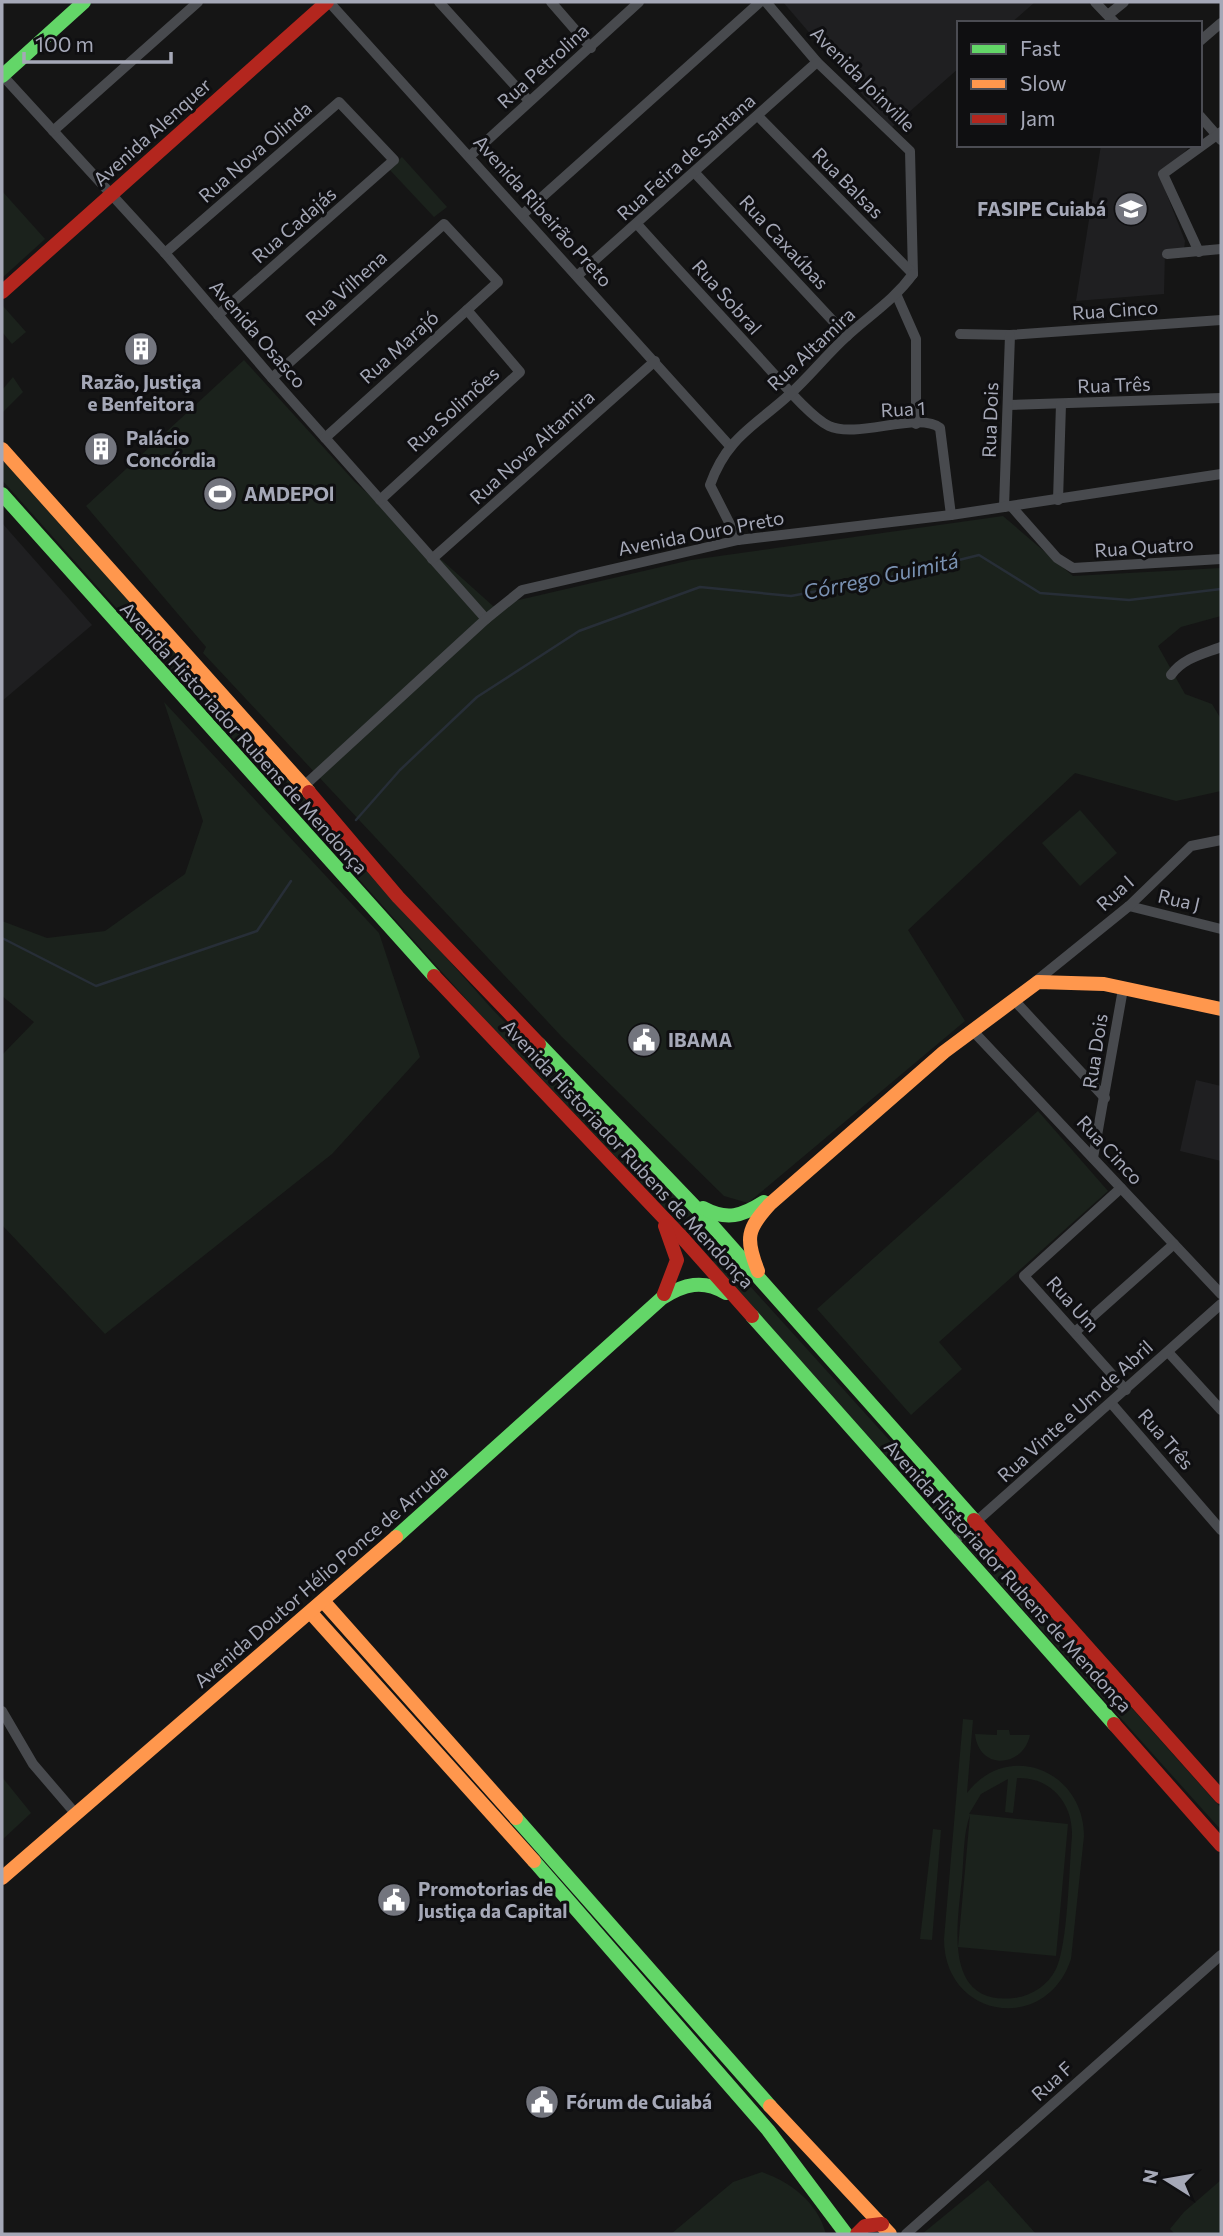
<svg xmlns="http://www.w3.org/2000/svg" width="1223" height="2236" font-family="Commissioner,sans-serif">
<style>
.built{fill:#1f1f21}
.green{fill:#1b221c;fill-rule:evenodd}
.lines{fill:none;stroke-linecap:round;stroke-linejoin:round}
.stream{stroke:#272e37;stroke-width:2.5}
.street{stroke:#484a4e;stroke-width:10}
.fast{stroke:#63d668;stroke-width:14}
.slow{stroke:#ff974d;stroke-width:14}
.jam{stroke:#b3261e;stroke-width:14}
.labels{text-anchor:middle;stroke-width:6;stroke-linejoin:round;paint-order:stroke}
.street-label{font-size:19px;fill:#a5a8b7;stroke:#0f0f11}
.poi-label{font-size:19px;font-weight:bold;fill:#a5a8b7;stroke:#0f0f11;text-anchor:start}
.water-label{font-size:21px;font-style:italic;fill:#7a92b3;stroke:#0f0f11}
</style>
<rect width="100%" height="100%" fill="#151515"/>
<g class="built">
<path d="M783 2H1035L1011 23H959V68L891 128Z"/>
<path d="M1101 145H1191L1160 177 1185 241 1184 250 1165 252 1164 294 1076 301Z"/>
<path d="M2 523 92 625 2 701Z"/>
<path d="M1196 1080 1221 1086V1161L1180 1151Z"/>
</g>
<g class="green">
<path d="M402 157 447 207 434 217 389 169Z"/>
<path d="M2 191 45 239 2 278Z"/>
<path d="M3 306 26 332 12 344 2 332Z"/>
<path d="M244 360 355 482 493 606 691 560 1003 516 1073 576 1221 568V616L1181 627 1158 646 1185 694 1212 704 1221 719V791L1176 801 1075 773 908 930 965 1021 748 1203 724 1196 562 1037 203 653 206 647 86 506Z"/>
<path d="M13 377 23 392 2 413V390Z"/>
<path d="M2 458 493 1010 706 1226 693 1238 483 1018 2 480Z"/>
<path d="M164 702 379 933 420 1057 332 1154 105 1334 2 1225V1055L34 1022 2 996V921L47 938 105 931 185 874 203 821Z"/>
<path d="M1080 810 1117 853 1080 886 1042 843Z"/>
<path d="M1038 1111 1108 1191 939 1342 962 1369 911 1415 817 1309Z"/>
<path d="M721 1254 967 1526 957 1534 711 1263Z"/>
<path d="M974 1531 1221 1808V1830L963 1542Z"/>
<path d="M963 1719 973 1720 967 1793C1008 1739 1084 1771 1084 1836L1071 1959C1046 2035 944 2019 944 1939ZM1017 1778C1051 1777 1073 1803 1072 1836 1069 1867 1068 1944 1056 1969 1048 1985 1032 1996 1014 1998 941 2006 958 1921 962 1878 964 1858 963 1834 970 1815L958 1947 1056 1956 1068 1824 969 1814 981 1794 1008 1779 1005 1812 1013 1813Z"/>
<path d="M997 1730H1009L1010 1735H1030C1023 1768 979 1771 975 1734L997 1735Z"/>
<path d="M2 1777 31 1813 2 1840Z"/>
<path d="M933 1829 941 1830 932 1940 920 1939Z"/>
<path d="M762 2172C792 2183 817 2202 826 2234H671L733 2182Z"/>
<path d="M988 2180 1036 2234H922Z"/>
<path d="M1221 2180V2234H1175L1170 2229 1184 2212Z"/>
</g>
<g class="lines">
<g class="stream">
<path d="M356 820 400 770 477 697 579 631 700 587 791 596 887 578 979 555 1040 593 1129 600 1221 589"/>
<path d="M2 938 96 986 257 931 291 881"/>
</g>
<g class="street">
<path d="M329 2 729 445"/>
<path d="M439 2 529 101"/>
<path d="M551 2 591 48"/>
<path d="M766 2 817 62 910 151 913 274"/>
<path d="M1095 2 1115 23"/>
<path d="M1108 15 1124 2"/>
<path d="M1200 41 1221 23"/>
<path d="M2 75 165 253 272 378 486 619"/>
<path d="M758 116 913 274"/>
<path d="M1200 116 1221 140"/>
<path d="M53 131 198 2"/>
<path d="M470 156 639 2"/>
<path d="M695 173 847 336"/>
<path d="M522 215 760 2"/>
<path d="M637 224C679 271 722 317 764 363 779 379 810 417 829 426 857 439 919 411 940 428L951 515"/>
<path d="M1199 252 1163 174 1221 132"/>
<path d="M165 253 339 102 394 160 218 315"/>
<path d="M1167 254 1221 249"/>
<path d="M577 276 817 62"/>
<path d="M897 296 916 339V424"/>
<path d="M960 334 1010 335 1221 320"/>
<path d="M272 378 444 224 498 282 325 438"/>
<path d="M1008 405 1221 398"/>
<path d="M380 500 520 372 467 310"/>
<path d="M1058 500 1061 404"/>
<path d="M1011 506 1057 558 1073 568 1221 559"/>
<path d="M1004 507 1010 335"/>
<path d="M738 540 710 485C727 437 755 426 790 394 810 376 827 354 847 336 870 315 894 300 913 274"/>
<path d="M432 559 655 361"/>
<path d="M1171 675C1183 658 1203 654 1221 647"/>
<path d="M304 786 486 619 522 590 738 540 951 515 1221 474"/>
<path d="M1129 906 1221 929"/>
<path d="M1035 982 1129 906 1191 846 1221 840"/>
<path d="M1013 999 1105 1098"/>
<path d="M972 1030 1221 1294"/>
<path d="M1093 1158 1123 989"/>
<path d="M1121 1188 1024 1276 1126 1390"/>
<path d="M1075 1332 1174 1244"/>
<path d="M1168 1352 1221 1410"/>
<path d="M1111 1403 1221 1530"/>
<path d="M952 1543 1221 1304"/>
<path d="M2 1711 33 1764 75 1813"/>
<path d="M906 2234 1221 1955"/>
</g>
<g class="fast">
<path d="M2 76 84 2"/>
<path d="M2 494 434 976"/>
<path d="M539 1044 702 1214 974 1520"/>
<path d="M703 1208C727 1221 742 1216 764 1202"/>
<path d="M752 1316 1114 1724"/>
<path d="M396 1537 662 1298C684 1284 703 1279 726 1293"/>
<path d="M516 1818 770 2106"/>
<path d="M534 1861 768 2130 846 2234"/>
</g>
<g class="slow">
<path d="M2 449 309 792"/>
<path d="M758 1271C745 1238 747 1229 770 1204L944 1052 1038 982 1104 984 1221 1009"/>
<path d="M324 1602 516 1818"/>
<path d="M311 1613 534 1861"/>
<path d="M2 1878 396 1537"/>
<path d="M770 2106 890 2234"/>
</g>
<g class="jam">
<path d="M2 292 327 2"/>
<path d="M309 792 398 897 539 1044"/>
<path d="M434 976 680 1235 752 1316"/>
<path d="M664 1294 677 1260 665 1226"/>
<path d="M974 1520 1221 1797"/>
<path d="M1114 1724 1221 1845"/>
<path d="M857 2234 865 2226 882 2224"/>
</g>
</g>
<defs>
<g id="university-disc" transform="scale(1.75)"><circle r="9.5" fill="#73757e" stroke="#0f0f11"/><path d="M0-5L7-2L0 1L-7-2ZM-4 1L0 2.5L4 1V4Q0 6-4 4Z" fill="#fff"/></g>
<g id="building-disc" transform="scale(1.75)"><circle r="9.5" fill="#73757e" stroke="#0f0f11"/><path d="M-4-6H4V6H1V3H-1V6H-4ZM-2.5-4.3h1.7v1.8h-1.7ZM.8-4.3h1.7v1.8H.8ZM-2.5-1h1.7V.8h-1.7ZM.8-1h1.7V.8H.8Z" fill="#fff"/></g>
<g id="stadium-disc" transform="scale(1.75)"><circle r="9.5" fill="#73757e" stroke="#0f0f11"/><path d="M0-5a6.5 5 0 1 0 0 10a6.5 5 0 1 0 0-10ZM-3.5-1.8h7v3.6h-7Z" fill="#fff"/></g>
<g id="civic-disc" transform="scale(1.75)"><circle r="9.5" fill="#73757e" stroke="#0f0f11"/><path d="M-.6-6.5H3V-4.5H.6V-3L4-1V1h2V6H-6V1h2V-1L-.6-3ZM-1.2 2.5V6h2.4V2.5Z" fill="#fff"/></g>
</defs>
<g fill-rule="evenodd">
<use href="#university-disc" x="1131" y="209"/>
<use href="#building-disc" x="141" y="349"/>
<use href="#building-disc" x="101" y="449"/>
<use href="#stadium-disc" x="220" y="494"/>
<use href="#civic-disc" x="644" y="1040"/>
<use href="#civic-disc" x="394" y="1900"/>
<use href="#civic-disc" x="542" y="2102"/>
</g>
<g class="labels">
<g class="street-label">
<text transform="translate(543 66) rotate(-42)" y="7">Rua Petrolina</text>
<text transform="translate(863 79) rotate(45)" y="7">Avenida Joinville</text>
<text transform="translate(152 132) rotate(-42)" y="7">Avenida Alenquer</text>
<text transform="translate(255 152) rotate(-41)" y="7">Rua Nova Olinda</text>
<text transform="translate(686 157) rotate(-42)" y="7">Rua Feira de Santana</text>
<text transform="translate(848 183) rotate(45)" y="7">Rua Balsas</text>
<text transform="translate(543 211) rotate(48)" y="7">Avenida Ribeirão Preto</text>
<text transform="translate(294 225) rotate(-41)" y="7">Rua Cadajás</text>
<text transform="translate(784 242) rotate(47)" y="7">Rua Caxaúbas</text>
<text transform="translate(346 288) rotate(-42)" y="7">Rua Vilhena</text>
<text transform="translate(727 297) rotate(48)" y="7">Rua Sobral</text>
<text transform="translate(1115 310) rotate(-4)" y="7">Rua Cinco</text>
<text transform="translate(258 334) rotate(49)" y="7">Avenida Osasco</text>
<text transform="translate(399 347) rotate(-42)" y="7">Rua Marajó</text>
<text transform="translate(811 349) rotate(-43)" y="7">Rua Altamira</text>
<text transform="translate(1114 385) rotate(-2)" y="7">Rua Três</text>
<text transform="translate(453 409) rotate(-42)" y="7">Rua Solimões</text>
<text transform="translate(903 409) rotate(-3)" y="7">Rua 1</text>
<text transform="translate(990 420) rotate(-88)" y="7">Rua Dois</text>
<text transform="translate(532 447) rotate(-42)" y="7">Rua Nova Altamira</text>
<text transform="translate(701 533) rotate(-11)" y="7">Avenida Ouro Preto</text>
<text transform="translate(1144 547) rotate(-4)" y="7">Rua Quatro</text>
<text transform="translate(244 738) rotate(48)" y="7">Avenida Historiador Rubens de Mendonça</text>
<text transform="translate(1115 893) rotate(-42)" y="7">Rua I</text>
<text transform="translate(1179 900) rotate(13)" y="7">Rua J</text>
<text transform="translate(1095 1051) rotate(-81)" y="7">Rua Dois</text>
<text transform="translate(1110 1150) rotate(47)" y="7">Rua Cinco</text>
<text transform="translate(628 1154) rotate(47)" y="7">Avenida Historiador Rubens de Mendonça</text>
<text transform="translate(1073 1304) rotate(48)" y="7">Rua Um</text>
<text transform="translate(1075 1411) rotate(-42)" y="7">Rua Vinte e Um de Abril</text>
<text transform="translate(1166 1439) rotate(49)" y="7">Rua Três</text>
<text transform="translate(321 1576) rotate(-41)" y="7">Avenida Doutor Hélio Ponce de Arruda</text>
<text transform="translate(1008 1576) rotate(48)" y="7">Avenida Historiador Rubens de Mendonça</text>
<text transform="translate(1052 2081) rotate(-42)" y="7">Rua F</text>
</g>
<g class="poi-label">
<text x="1106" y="216" text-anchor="end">FASIPE Cuiabá</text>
<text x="141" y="389" text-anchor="middle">Razão, Justiça<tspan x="141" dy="22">e Benfeitora</tspan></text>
<text x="126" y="445">Palácio<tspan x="126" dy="22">Concórdia</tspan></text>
<text x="244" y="501">AMDEPOl</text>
<text x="668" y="1047">IBAMA</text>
<text x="418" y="1896">Promotorias de<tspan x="418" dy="22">Justiça da Capital</tspan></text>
<text x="566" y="2109">Fórum de Cuiabá</text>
</g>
<g class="water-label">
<text transform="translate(881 577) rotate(-12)" y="7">Córrego Guimitá</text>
</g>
</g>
<rect width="1223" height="2236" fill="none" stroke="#a5a8b7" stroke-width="7"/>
<rect x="957" y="21" width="245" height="126" fill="#0f0f11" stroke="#4b4c53" stroke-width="2"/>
<rect x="971" y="44" width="35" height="10" fill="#63d668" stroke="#4b4c53" stroke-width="2"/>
<text x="1020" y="56" font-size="21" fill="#a5a8b7">Fast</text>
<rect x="971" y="79" width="35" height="10" fill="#ff974d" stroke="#4b4c53" stroke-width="2"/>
<text x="1020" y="91" font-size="21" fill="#a5a8b7">Slow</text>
<rect x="971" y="114" width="35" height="10" fill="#b3261e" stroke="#4b4c53" stroke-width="2"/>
<text x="1020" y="126" font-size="21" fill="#a5a8b7">Jam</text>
<g transform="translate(1167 2180) rotate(281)" stroke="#0f0f11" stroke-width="5" paint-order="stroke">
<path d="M0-5L12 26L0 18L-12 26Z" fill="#a5a8b7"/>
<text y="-10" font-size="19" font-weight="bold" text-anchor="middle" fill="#a5a8b7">N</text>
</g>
<path d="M24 52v10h147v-10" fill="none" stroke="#a5a8b7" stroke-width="3.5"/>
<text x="35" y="52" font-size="21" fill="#a5a8b7" stroke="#0f0f11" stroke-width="5" paint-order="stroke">100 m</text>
</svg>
